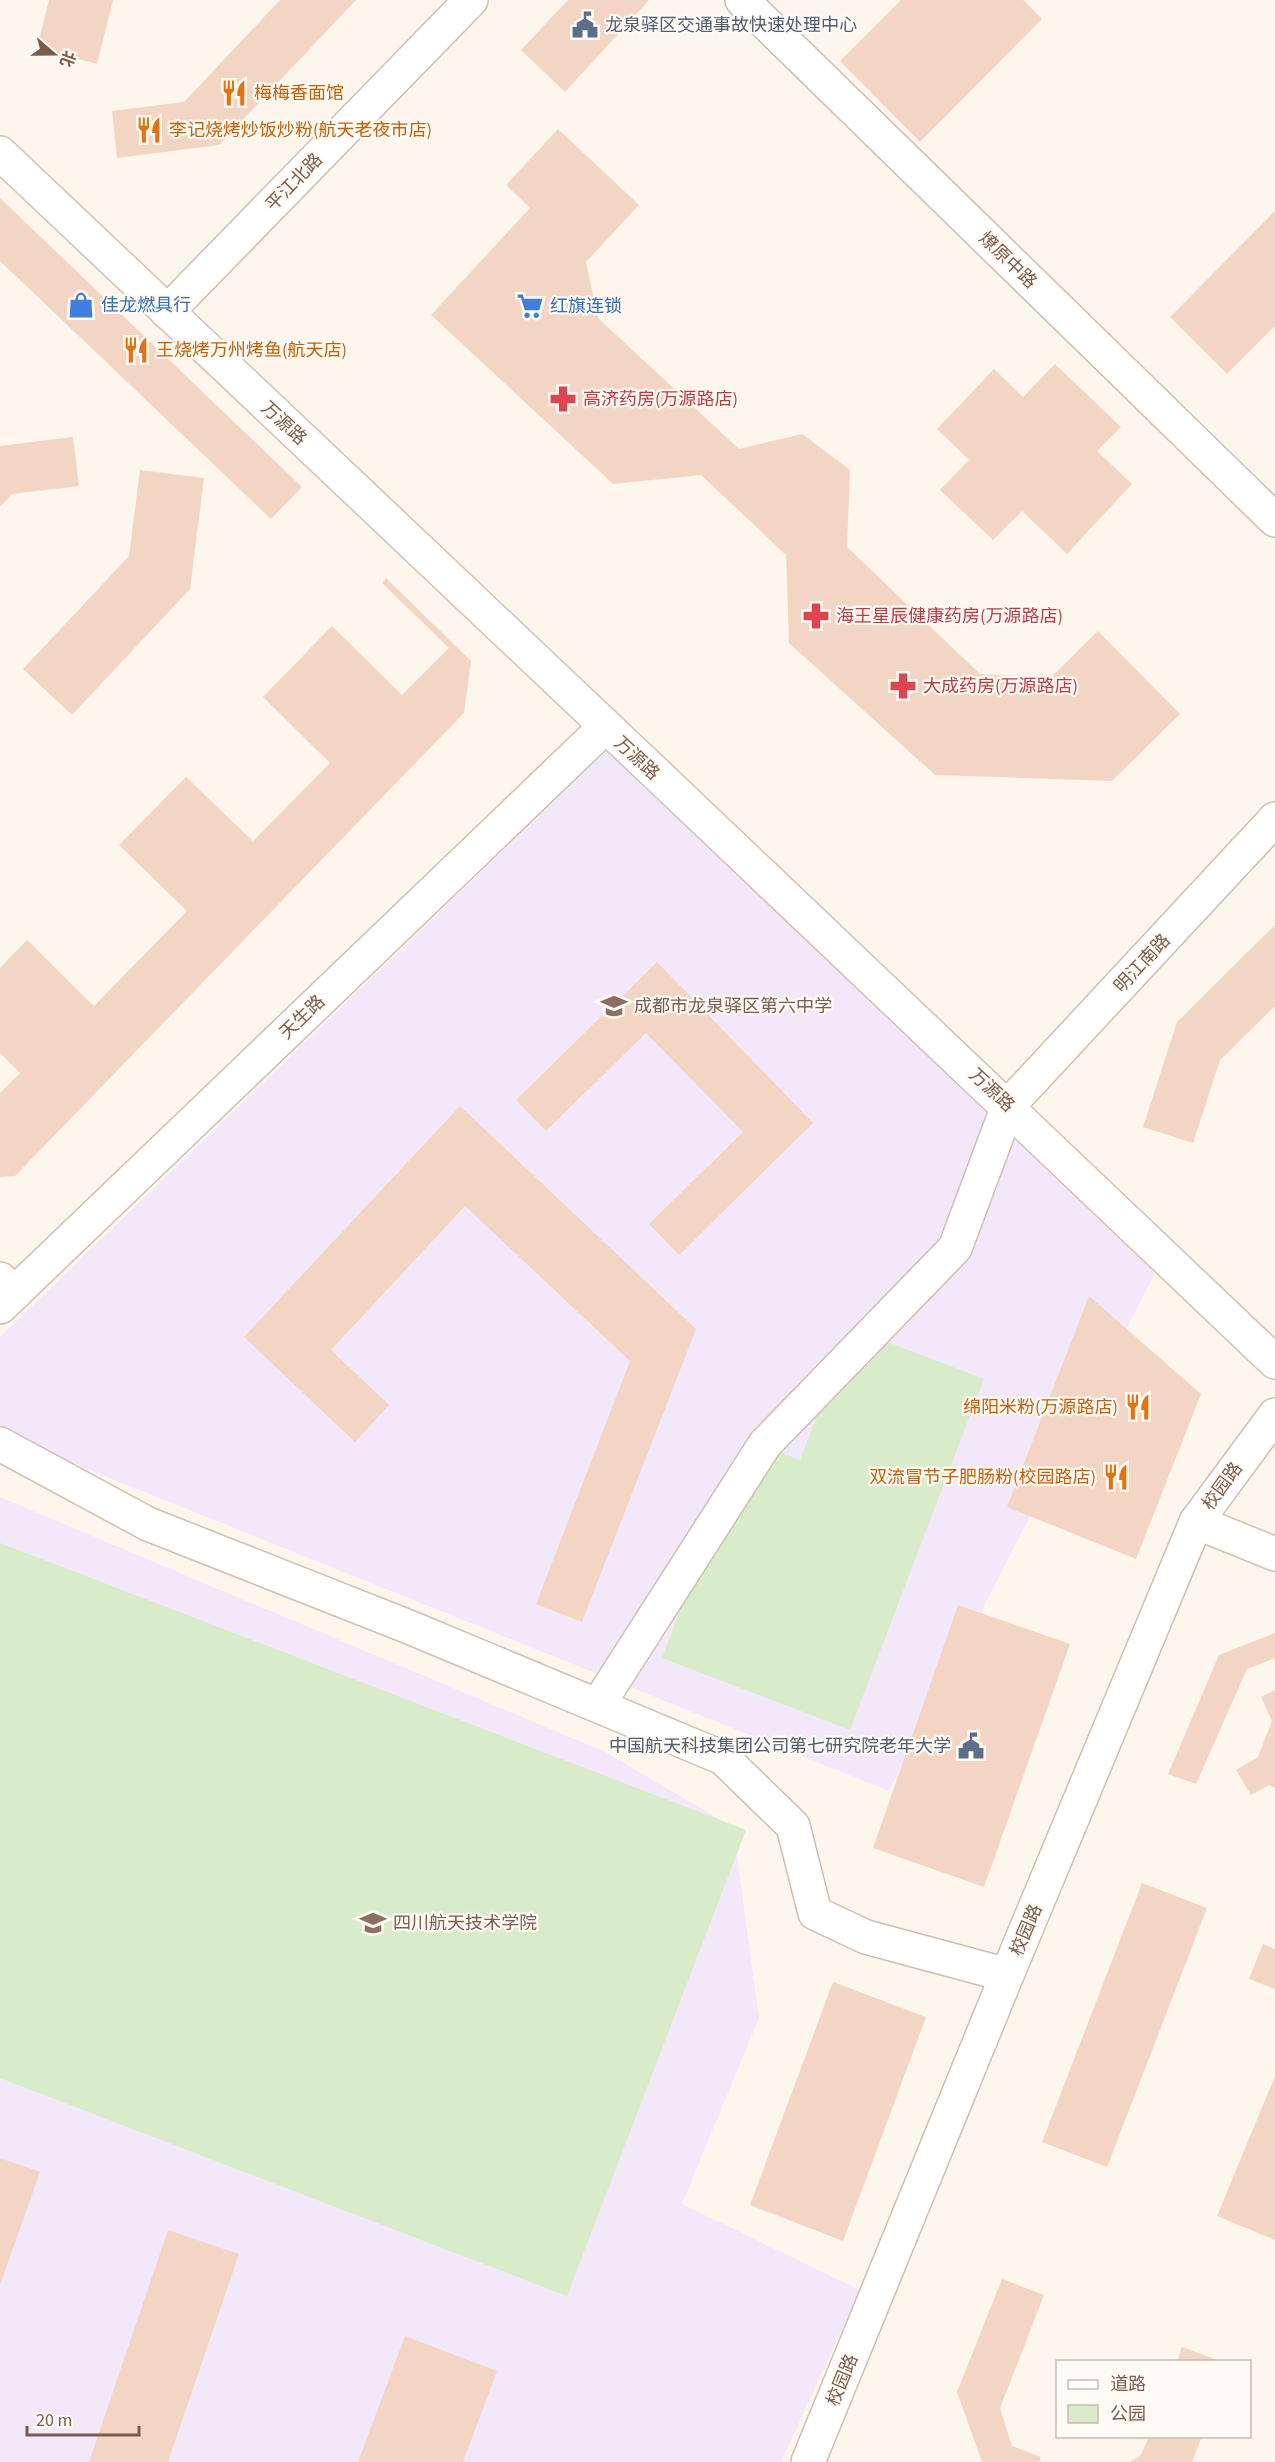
<svg xmlns="http://www.w3.org/2000/svg" width="1275" height="2462" font-family="'Source Sans 3','Noto Sans SC',sans-serif">
<style>
.education{fill:#f3e8fa}
.green{fill:#d8ecc9}
.building{fill:#f3d5c3}
.lines{fill:none;stroke-linecap:round;stroke-linejoin:round}
.street-casing{stroke:#d1beb0;stroke-width:36}
.secondary-casing{stroke:#d6c0b0;stroke-width:36}
.street{stroke:#fff;stroke-width:33}
.secondary{stroke:#fff;stroke-width:33}
.labels{text-anchor:middle;stroke-width:4.5;stroke-linejoin:round;paint-order:stroke}
.service-label{font-size:18px;fill:#4e5e75;stroke:#fffaf3;text-anchor:start}
.food-label{font-size:18px;fill:#c56008;stroke:#fffaf3;text-anchor:start}
.street-label{font-size:18px;fill:#7a5c4d;stroke:#fffaf3}
.shop-label{font-size:18px;fill:#366cbe;stroke:#fffaf3;text-anchor:start}
.health-label{font-size:18px;fill:#be3a42;stroke:#fffaf3;text-anchor:start}
.education-label{font-size:18px;fill:#785e54;stroke:#fffaf3;text-anchor:start}
</style>
<rect width="100%" height="100%" fill="#fdf6ec"/>
<g class="education">
<path d="M618 740 1155 1273 889 1791 0 1434V1337Z"/>
<path d="M0 1497 605 1752 733 1827 759 2018 682 2204 860 2290 781 2462H0Z"/>
</g>
<g class="green">
<path d="M851 1328 984 1379 850 1730 662 1658 746 1439 800 1460Z"/>
<path d="M0 1543 746 1830 567 2296 0 2078Z"/>
</g>
<g class="building">
<path d="M49 0H113L97 64 37 48Z"/>
<path d="M280 0H356L219 145 117 158 112 111 184 102Z"/>
<path d="M568 0H649L565 92 521 50Z"/>
<path d="M901 0H1023L1042 19 920 142 840 61Z"/>
<path d="M558 129 639 205 586 262 598 318 739 449 802 434 850 470 847 547 980 674 1050 678 1098 631 1180 714 1112 781 935 775 789 643 786 555 701 475 613 484 431 315 530 208 506 185Z"/>
<path d="M0 198 302 487 271 519 0 261Z"/>
<path d="M1275 211V326L1227 374 1170 317Z"/>
<path d="M1055 364 1121 427 1097 451 1132 484 1067 554 1022 511 993 540 940 490 969 460 937 429 994 369 1023 397Z"/>
<path d="M73 437 79 486 12 494 0 507V446Z"/>
<path d="M140 470 204 478 190 589 72 715 23 669 129 556Z"/>
<path d="M386 578 471 661 464 713 15 1176 0 1177V1093L20 1073 0 1053V968L27 940 94 1006 187 911 119 845 186 777 253 841 330 763 263 697 332 626 402 695 449 648 382 583Z"/>
<path d="M1275 925V1006L1220 1060 1193 1143 1143 1127 1177 1022Z"/>
<path d="M657 962 813 1123 679 1255 649 1224 743 1132 646 1033 546 1131 516 1100Z"/>
<path d="M460 1106 696 1329 582 1622 536 1604 630 1361 465 1206 331 1350 389 1405 355 1442 244 1337Z"/>
<path d="M1089 1296 1201 1394 1136 1559 1007 1507Z"/>
<path d="M958 1605 1070 1644 984 1887 873 1848Z"/>
<path d="M1275 1633V1658L1247 1669 1196 1784 1168 1774 1219 1655Z"/>
<path d="M1275 1690V1788L1269 1785 1251 1795 1236 1770 1258 1757 1272 1721 1261 1697Z"/>
<path d="M1142 1883 1207 1908 1107 2167 1042 2142Z"/>
<path d="M1263 1944 1275 1949V1989L1249 1979Z"/>
<path d="M833 1982 926 2017 843 2241 750 2205Z"/>
<path d="M1275 2076V2240L1217 2216Z"/>
<path d="M0 2158 40 2172 0 2285Z"/>
<path d="M168 2230 239 2254 168 2462H89Z"/>
<path d="M1002 2279 1044 2295 1000 2408 1012 2446 1041 2457 1039 2462H982L957 2392Z"/>
<path d="M405 2336 497 2371 463 2462H358Z"/>
<path d="M1182 2347 1220 2361V2362H1177Z"/>
<path d="M1149 2436H1202L1192 2462H1130L1141 2455Z"/>
</g>
<g class="lines">
<g class="street-casing">
<g id="street">
<path d="M742 0 1275 520"/>
<path d="M167 312 471 0"/>
<path d="M0 1307 605 727"/>
<path d="M0 1444 148 1524 409 1627 723 1758 793 1826 815 1913 866 1937 1007 1975"/>
<path d="M598 1705 765 1444 955 1248 1008 1106 1275 819"/>
<path d="M808 2462 1007 1975 1196 1522 1275 1415"/>
</g>
</g>
<g class="secondary-casing">
<g id="secondary">
<path d="M0 153C425 557 852 956 1275 1362"/>
<path d="M0 1279 15 1293"/>
<path d="M1196 1522 1275 1554"/>
</g>
</g>
<use href="#street" class="street"/>
<use href="#secondary" class="secondary"/>
</g>
<defs>
<g id="civic-bare" transform="scale(2.07)"><path d="M-.6-6.5H3V-4.5H.6V-3L4-1V1h2V6H-6V1h2V-1L-.6-3ZM-1.2 2.5V6h2.4V2.5Z" fill="#5c6f8a" stroke="#fffaf3" stroke-width="2.5" paint-order="stroke"/></g>
<g id="restaurant-bare" transform="scale(2.07)"><path d="M-5-6h1v4h1v-4h1v4h1v-4h1v5L-1.5 .5V6h-2V.5L-5-1ZM5-6V6H3V1.5H1.5Q1.5-4 5-6Z" fill="#e8710a" stroke="#fffaf3" stroke-width="2.5" paint-order="stroke"/></g>
<g id="shop-bare" transform="scale(2.07)"><path d="M-5-2.5h2.3a2.7 3.5 0 0 1 5.4 0H5L5.5 6h-11ZM-1.5-2.5h3a1.5 2.3 0 0 0-3 0Z" fill="#3f7fe0" stroke="#fffaf3" stroke-width="2.5" paint-order="stroke"/></g>
<g id="supermarket-bare" transform="scale(2.07)"><path d="M-6-5.5h2.5l.6 2H6L4.5 2H-2.5L-4.4-4H-6ZM-1.5 3.2a1.3 1.3 0 1 0 .1 0ZM3 3.2a1.3 1.3 0 1 0 .1 0Z" fill="#3f7fe0" stroke="#fffaf3" stroke-width="2.5" paint-order="stroke"/></g>
<g id="pharmacy-bare" transform="scale(2.07)"><path d="M-2-6h4v4h4v4h-4v4h-4v-4h-4v-4h4Z" fill="#e0444e" stroke="#fffaf3" stroke-width="2.5" paint-order="stroke"/></g>
<g id="school-bare" transform="scale(2.07)"><path d="M0-5L7-2L0 1L-7-2ZM-4 1L0 2.5L4 1V4Q0 6-4 4Z" fill="#8d6e63" stroke="#fffaf3" stroke-width="2.5" paint-order="stroke"/></g>
<g id="university-bare" transform="scale(2.07)"><path d="M0-5L7-2L0 1L-7-2ZM-4 1L0 2.5L4 1V4Q0 6-4 4Z" fill="#8d6e63" stroke="#fffaf3" stroke-width="2.5" paint-order="stroke"/></g>
</defs>
<g fill-rule="evenodd">
<use href="#civic-bare" x="585" y="25"/>
<use href="#restaurant-bare" x="234" y="93"/>
<use href="#restaurant-bare" x="149" y="130"/>
<use href="#shop-bare" x="81" y="305"/>
<use href="#supermarket-bare" x="530" y="306"/>
<use href="#restaurant-bare" x="136" y="350"/>
<use href="#pharmacy-bare" x="563" y="399"/>
<use href="#pharmacy-bare" x="816" y="616"/>
<use href="#pharmacy-bare" x="903" y="686"/>
<use href="#school-bare" x="614" y="1006"/>
<use href="#restaurant-bare" x="1138" y="1407"/>
<use href="#restaurant-bare" x="1116" y="1477"/>
<use href="#civic-bare" x="971" y="1746"/>
<use href="#university-bare" x="373" y="1923"/>
</g>
<g class="labels">
<g class="service-label">
<text x="605" y="31">龙泉驿区交通事故快速处理中心</text>
<text x="951" y="1752" text-anchor="end">中国航天科技集团公司第七研究院老年大学</text>
</g>
<g class="food-label">
<text x="254" y="99">梅梅香面馆</text>
<text x="169" y="136">李记烧烤炒饭炒粉(航天老夜市店)</text>
<text x="156" y="356">王烧烤万州烤鱼(航天店)</text>
<text x="1118" y="1413" text-anchor="end">绵阳米粉(万源路店)</text>
<text x="1096" y="1483" text-anchor="end">双流冒节子肥肠粉(校园路店)</text>
</g>
<g class="street-label">
<text transform="translate(294 182) rotate(-46)" y="6">平江北路</text>
<text transform="translate(1008 260) rotate(44)" y="6">燎原中路</text>
<text transform="translate(284 423) rotate(43)" y="6">万源路</text>
<text transform="translate(637 758) rotate(43)" y="6">万源路</text>
<text transform="translate(1142 963) rotate(-47)" y="6">明江南路</text>
<text transform="translate(302 1017) rotate(-44)" y="6">天生路</text>
<text transform="translate(992 1090) rotate(43)" y="6">万源路</text>
<text transform="translate(1222 1486) rotate(-54)" y="6">校园路</text>
<text transform="translate(1026 1930) rotate(-67)" y="6">校园路</text>
<text transform="translate(842 2380) rotate(-68)" y="6">校园路</text>
</g>
<g class="shop-label">
<text x="101" y="311">佳龙燃具行</text>
<text x="550" y="312">红旗连锁</text>
</g>
<g class="health-label">
<text x="583" y="405">高济药房(万源路店)</text>
<text x="836" y="622">海王星辰健康药房(万源路店)</text>
<text x="923" y="692">大成药房(万源路店)</text>
</g>
<g class="education-label">
<text x="634" y="1012">成都市龙泉驿区第六中学</text>
<text x="393" y="1929">四川航天技术学院</text>
</g>
</g>
<rect x="1056" y="2360" width="195" height="78" fill="#fffaf3" stroke="#cabbb1" stroke-width="1.5"/>
<rect x="1068" y="2380" width="30" height="9" fill="#ffffff" stroke="#cabbb1" stroke-width="1.5"/>
<text x="1110" y="2390" font-size="18" fill="#7a5c4d">道路</text>
<rect x="1068" y="2405" width="30" height="18" fill="#d8ecc9" stroke="#cabbb1" stroke-width="1.5"/>
<text x="1110" y="2420" font-size="18" fill="#7a5c4d">公园</text>
<g transform="translate(54 54) rotate(110)" stroke="#fffaf3" stroke-width="4.5" paint-order="stroke">
<path d="M0-4.5L10 22L0 15L-10 22Z" fill="#7a5c4d"/>
<text y="-9" font-size="16" font-weight="bold" text-anchor="middle" fill="#7a5c4d">北</text>
</g>
<path d="M27 2426v9h112v-9" fill="none" stroke="#7a5c4d" stroke-width="3"/>
<text x="36" y="2426" font-size="18" fill="#7a5c4d" stroke="#fffaf3" stroke-width="4.5" paint-order="stroke">20 m</text>
</svg>
